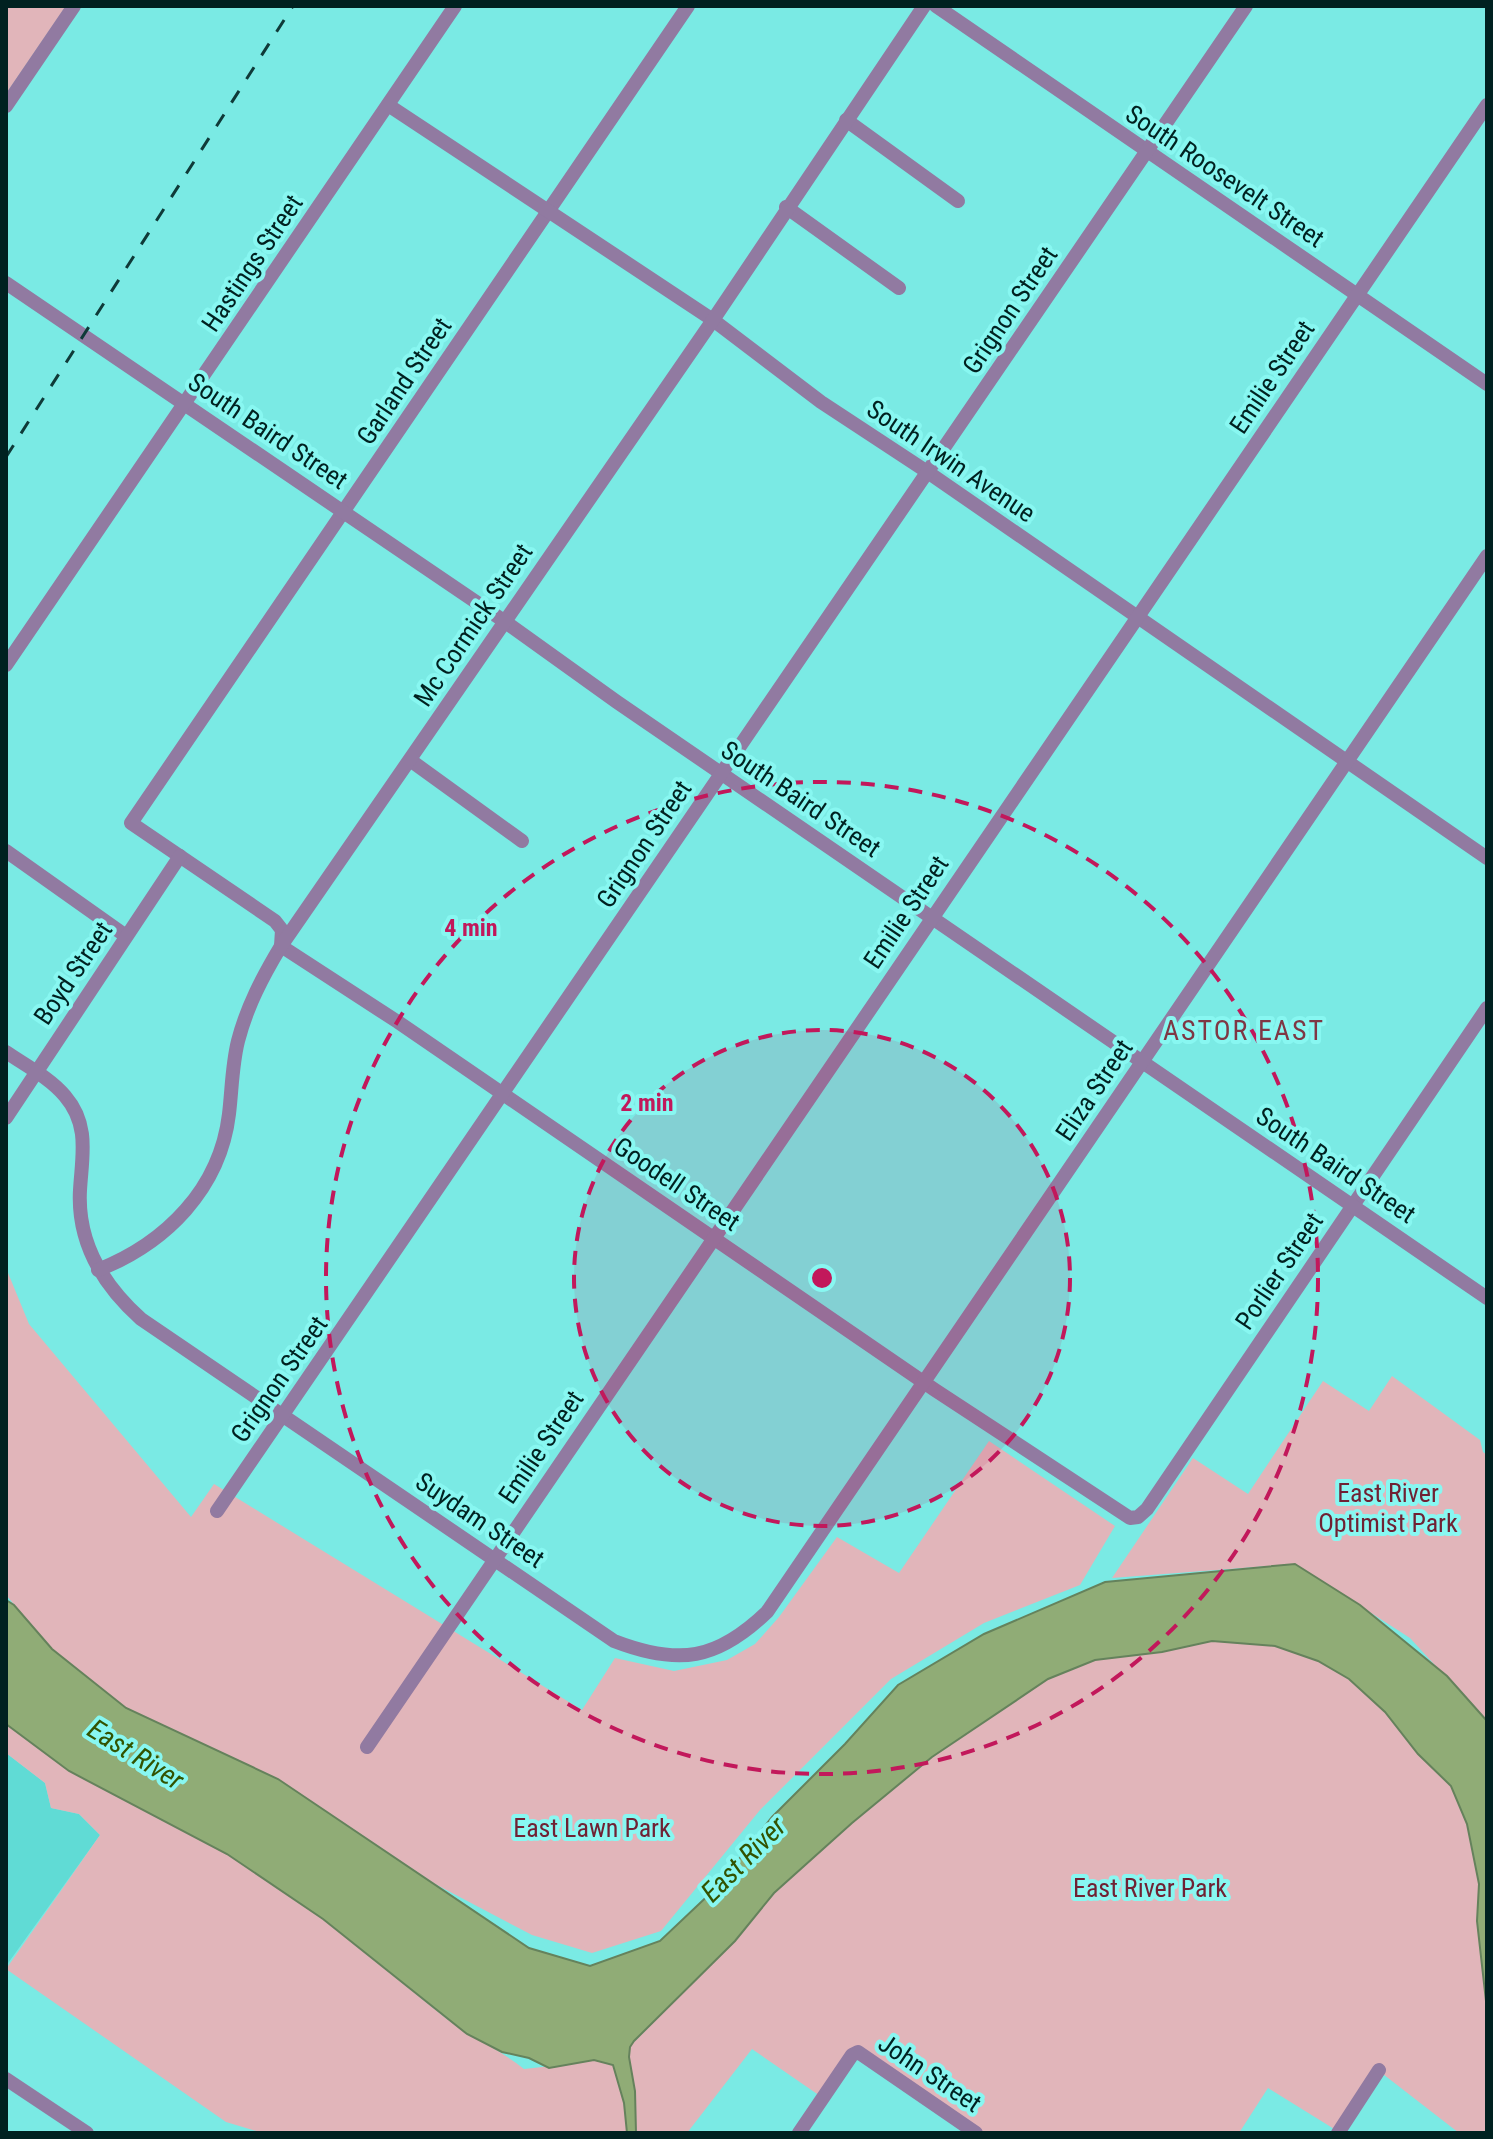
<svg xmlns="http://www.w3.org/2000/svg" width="1493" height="2139" font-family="'Roboto Condensed',sans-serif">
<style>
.built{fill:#60dbd5}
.green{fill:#e1b5ba}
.water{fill:#90ac76;stroke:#65825c;stroke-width:2}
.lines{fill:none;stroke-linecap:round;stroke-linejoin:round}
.minor{stroke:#917aa1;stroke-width:14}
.rail{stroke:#0f3a38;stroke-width:3;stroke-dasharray:14 14;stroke-linecap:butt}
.ring{fill:none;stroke:#c2185b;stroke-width:4;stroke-dasharray:14 10}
.labels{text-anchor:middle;stroke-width:8;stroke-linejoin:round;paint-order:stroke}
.street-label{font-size:26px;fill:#002120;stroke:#88f7f1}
.park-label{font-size:26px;fill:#702133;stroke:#88f7f1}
.neighbourhood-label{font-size:28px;letter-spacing:2px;fill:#7f3744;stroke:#88f7f1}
.water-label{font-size:28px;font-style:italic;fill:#325300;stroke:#88f7f1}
.centre{fill:#c2185b;stroke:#88f7f1;stroke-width:4}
.ring-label{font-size:24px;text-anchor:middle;font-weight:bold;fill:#c2185b;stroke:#88f7f1;stroke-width:8;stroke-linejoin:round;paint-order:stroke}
</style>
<rect width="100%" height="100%" fill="#7aeae4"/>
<path class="built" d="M6 1753 45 1783 51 1808 79 1814 100 1835 6 1966Z"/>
<g class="green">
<path d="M6 6H66L6 94Z"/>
<path d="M6 1268 29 1324 191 1517 214 1484 582 1710 615 1658 674 1671 727 1660 755 1644 779 1617 837 1537 899 1573 989 1441 1115 1526 1080 1585 984 1623 891 1679 760 1810 661 1931 592 1953 532 1935 435 1884 278 1779 126 1708 52 1649 6 1595Z"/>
<path d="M1392 1376 1480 1440 1483 1452 1487 1455V1722L1410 1638 1295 1564 1112 1578 1193 1458 1248 1494 1323 1381 1369 1411Z"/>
<path d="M1212 1641 1275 1646 1318 1661 1349 1679 1385 1712 1418 1754 1451 1786 1467 1824 1479 1884 1477 1921 1487 2010V2133H1459L1379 2071 1339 2132 1268 2088 1239 2133H976L858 2052 823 2098 752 2049 687 2133H263L226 2122 6 1969 100 1835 79 1814 51 1808 45 1783 6 1753V1724L69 1771 227 1854 323 1919 447 2019C472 2037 500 2050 524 2069L570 2064 630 2046 734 1941 774 1893 852 1823 932 1757 1048 1679 1095 1660 1162 1652Z"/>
</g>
<path class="water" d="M1295 1564 1360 1605 1447 1676 1487 1721V2010L1477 1921 1479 1884 1467 1824 1451 1786 1418 1754 1385 1712 1349 1679 1318 1661 1275 1646 1212 1641 1162 1652 1095 1660 1048 1679 932 1757 852 1823 774 1893 735 1941 634 2041 630 2047 629 2057 635 2091 636 2133H627L624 2103 613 2065 594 2060 549 2068 529 2058 502 2052 467 2034 323 1919 227 1854 69 1771 6 1724V1600L14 1605 52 1649 126 1708 278 1779 529 1948 590 1966 660 1941 717 1887 772 1817 845 1744 898 1685 984 1634 1105 1582Z"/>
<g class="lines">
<g class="minor">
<path d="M688 6 131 823 275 921 282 930 281 946 398 1022 935 1390 1130 1518 1138 1517 1147 1509 1487 1008"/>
<path d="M936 6 1487 384"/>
<path d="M388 105 713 320 821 402 929 473 1487 858"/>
<path d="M6 106 74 6"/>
<path d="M846 120 958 201"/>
<path d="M786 207 899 288"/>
<path d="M6 283 504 621 617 702 1487 1298"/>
<path d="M6 665 455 6"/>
<path d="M410 760 522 841"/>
<path d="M6 851 126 936"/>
<path d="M6 1052C25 1065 50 1078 65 1096 90 1125 82 1156 80 1190 77 1243 103 1285 141 1319L614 1641C679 1666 717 1660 767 1612L1487 556"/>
<path d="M6 1118 180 856"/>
<path d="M98 1270C166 1243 220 1189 229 1114 232 1089 232 1065 238 1041 247 1006 263 976 281 946L713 320 924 6"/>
<path d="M217 1511 1246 6"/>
<path d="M367 1747 1487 105"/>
<path d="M6 2079 87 2133"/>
<path d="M799 2133 852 2055 858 2052 976 2133"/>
<path d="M1338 2133 1379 2070"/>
</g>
<path class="rail" d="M6 457 293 6"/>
</g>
<circle cx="822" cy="1278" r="248" fill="#c2185b" fill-opacity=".12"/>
<g class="ring">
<circle cx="822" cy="1278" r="248"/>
<circle cx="822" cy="1278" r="496"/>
</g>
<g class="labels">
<g class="street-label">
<text transform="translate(1225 176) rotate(34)" y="9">South Roosevelt Street</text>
<text transform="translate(252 263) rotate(-56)" y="9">Hastings Street</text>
<text transform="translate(1010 310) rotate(-56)" y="9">Grignon Street</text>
<text transform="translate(1272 377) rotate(-56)" y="9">Emilie Street</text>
<text transform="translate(404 381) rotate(-56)" y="9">Garland Street</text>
<text transform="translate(268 431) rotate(34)" y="9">South Baird Street</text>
<text transform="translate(951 461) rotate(34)" y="9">South Irwin Avenue</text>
<text transform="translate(473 625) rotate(-56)" y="9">Mc Cormick Street</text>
<text transform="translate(801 799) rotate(34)" y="9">South Baird Street</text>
<text transform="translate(644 844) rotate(-56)" y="9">Grignon Street</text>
<text transform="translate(906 912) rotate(-56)" y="9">Emilie Street</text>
<text transform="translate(73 973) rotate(-56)" y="9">Boyd Street</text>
<text transform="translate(1094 1090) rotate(-56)" y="9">Eliza Street</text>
<text transform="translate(1336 1165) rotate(34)" y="9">South Baird Street</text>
<text transform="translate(677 1184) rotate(34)" y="9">Goodell Street</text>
<text transform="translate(1279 1271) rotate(-56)" y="9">Porlier Street</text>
<text transform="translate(279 1379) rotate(-55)" y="9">Grignon Street</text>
<text transform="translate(541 1447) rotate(-56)" y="9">Emilie Street</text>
<text transform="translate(480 1520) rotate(34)" y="9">Suydam Street</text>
<text transform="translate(930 2073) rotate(34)" y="9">John Street</text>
</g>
<g class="park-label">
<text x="1388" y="1502">East River<tspan x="1388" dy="30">Optimist Park</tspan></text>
<text x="592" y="1837">East Lawn Park</text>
<text x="1150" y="1897">East River Park</text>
</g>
<g class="neighbourhood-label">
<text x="1244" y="1040">ASTOR EAST</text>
</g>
<g class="water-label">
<text transform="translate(136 1754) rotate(32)" y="10">East River</text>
<text transform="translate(743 1859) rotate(-45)" y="10">East River</text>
</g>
</g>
<circle cx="822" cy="1278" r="12" class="centre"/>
<g class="ring-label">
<text x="471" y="936">4 min</text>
<text x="647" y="1111">2 min</text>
</g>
<rect width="1493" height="2139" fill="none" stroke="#002120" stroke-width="16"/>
</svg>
